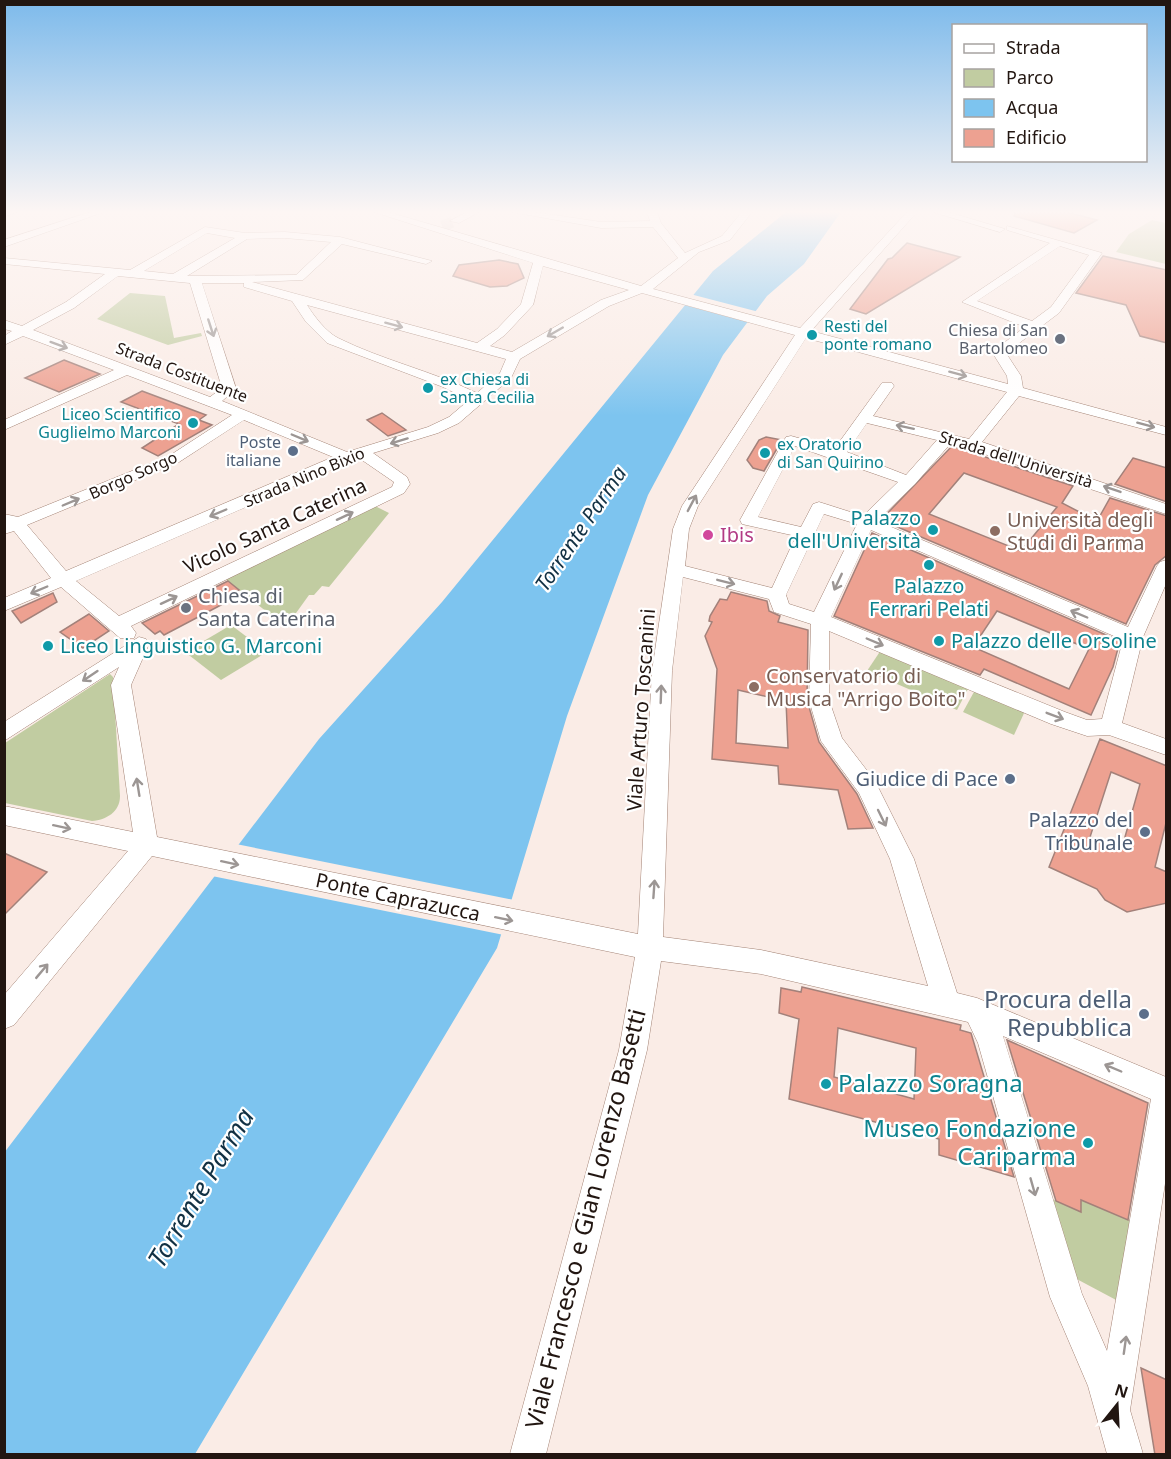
<svg xmlns="http://www.w3.org/2000/svg" width="1171" height="1459" font-family="'Noto Sans',sans-serif">
<style>
.green{fill:#c1cca1}
.water{fill:#7dc4ef}
.pier{fill:#faece6}
.building{fill:#eda191;stroke:#a3817a;stroke-width:1.5;fill-rule:evenodd}
.lines{fill:none;stroke-linecap:round;stroke-linejoin:round}
.minor-tunnel{stroke:#daccc6;stroke-width:11;stroke-dasharray:11 6;stroke-linecap:butt}
.minor-casing{stroke:#a38375;stroke-width:1}
.minor{fill:#fff;fill-rule:evenodd}
.oneway{stroke:#9c9694}
.culture-dot{fill:#0f9aa8;stroke:#fff;stroke-width:2}
.worship-dot{fill:#6b7280;stroke:#fff;stroke-width:2}
.service-dot{fill:#5c6f8a;stroke:#fff;stroke-width:2}
.education-dot{fill:#8d6e63;stroke:#fff;stroke-width:2}
.hotel-dot{fill:#d1479c;stroke:#fff;stroke-width:2}
.labels{text-anchor:middle;stroke-width:4.5;stroke-linejoin:round;paint-order:stroke}
.far-culture-label{font-size:16px;fill:#0d838f;stroke:#fff;text-anchor:start}
.far-worship-label{font-size:16px;fill:#5b616d;stroke:#fff;text-anchor:end}
.far-street-label{font-size:16px;fill:#221611;stroke:#fff}
.far-service-label{font-size:16px;fill:#4e5e75;stroke:#fff;text-anchor:end}
.culture-label{font-size:20px;fill:#0d838f;stroke:#fff;text-anchor:start}
.education-label{font-size:20px;fill:#785e54;stroke:#fff;text-anchor:start}
.street-label{font-size:20px;fill:#221611;stroke:#fff}
.hotel-label{font-size:20px;fill:#b23c85;stroke:#fff;text-anchor:start}
.worship-label{font-size:20px;fill:#5b616d;stroke:#fff;text-anchor:start}
.service-label{font-size:20px;fill:#4e5e75;stroke:#fff;text-anchor:end}
.water-label{font-size:21px;font-style:italic;fill:#113043;stroke:#fff}
.near-service-label{font-size:24px;fill:#4e5e75;stroke:#fff;text-anchor:end}
.near-culture-label{font-size:24px;fill:#0d838f;stroke:#fff;text-anchor:start}
.near-street-label{font-size:24px;fill:#221611;stroke:#fff}
.near-water-label{font-size:26px;font-style:italic;fill:#113043;stroke:#fff}
</style>
<rect width="100%" height="100%" fill="#faece6"/>
<g class="green">
<path d="M1152 220 1166 223V264L1116 252 1129 234Z"/>
<path d="M130 293 165 296 174 338 201 333 202 336 168 345 97 319Z"/>
<path d="M375 506 389 513 329 587 322 586 314 595H309L286 627 225 579Z"/>
<path d="M231 625 267 652 221 680 185 652Z"/>
<path d="M881 650 969 687 957 710 867 671Z"/>
<path d="M110 674 113 677 120 796C120 812 106 820 92 821L5 803V743Z"/>
<path d="M975 690 1025 711 1014 735 963 712Z"/>
<path d="M1047 1197 1080 1211 1081 1200 1132 1221 1118 1301 1071 1276Z"/>
</g>
<path class="water" d="M786 212H841L804 264 767 296 723 355 648 495 567 716 497 948 195 1454H5L4 1153 319 739 442 602 713 271Z"/>
<g class="pier">
<path d="M690 294 759 312 751 323 681 304Z"/>
<path d="M236 844 514 900 504 935 212 876Z"/>
</g>
<g class="building">
<path d="M1015 212H1067L1097 220 1074 233 1014 216Z"/>
<path d="M907 243 960 257 866 314 850 309 888 259 892 258Z"/>
<path d="M1103 256 1167 270V343L1140 336 1126 305 1076 293Z"/>
<path d="M499 260 518 264 524 278 507 286 490 287 453 276 459 265Z"/>
<path d="M64 360 100 374 59 392 25 378Z"/>
<path d="M142 391 206 415 199 420 212 425 158 456 142 448 179 424 121 402Z"/>
<path d="M382 413 406 430 388 436 367 420Z"/>
<path d="M766 437 782 440 764 471 753 468 747 460 759 440Z"/>
<path d="M952 446 1073 486 1062 503 1097 521 1110 498 1167 516V555L1155 565 1126 624 881 520ZM964 473 1008 489 1057 507 1021 551 929 514Z"/>
<path d="M1133 458 1167 468V502L1115 484Z"/>
<path d="M872 533 1120 641 1113 667 1091 715 984 669 980 675 834 616ZM997 611 1089 649 1069 689 973 647Z"/>
<path d="M228 581 239 590 218 602 221 605 164 635 160 631 155 634 142 623Z"/>
<path d="M731 592 767 601 769 611 780 616 778 622 808 630 807 700 819 742 857 794 873 828 848 829 838 790 779 784 778 766 712 759 717 669 705 636 712 622 709 621 710 616 720 599 727 600ZM738 690 786 701 788 748 736 743Z"/>
<path d="M53 593 57 602 21 623 12 611Z"/>
<path d="M89 614 109 631 83 648 60 632Z"/>
<path d="M1100 739 1167 766V819L1155 867 1167 872V903L1127 912 1105 900 1097 889 1049 867ZM1111 772 1140 784 1121 851 1090 837Z"/>
<path d="M4 853 47 872 4 915Z"/>
<path d="M802 987 961 1025 960 1030 971 1033 1014 1177 939 1155V1139L789 1099 799 1019 779 1013 781 988 801 992ZM838 1028 916 1048 914 1099 834 1077Z"/>
<path d="M1007 1040 1148 1103 1128 1220 1081 1200V1212L1056 1201Z"/>
<path d="M1141 1368 1167 1380V1455H1155Z"/>
</g>
<g class="lines">
<path class="minor-tunnel" d="M442 226 455 221"/>
<g class="minor-casing">
<g id="minor">
<path d="M4 212H17L4 217Z"/>
<path d="M90 212H104L4 247V240Z"/>
<path d="M374 212H388L641 286 678 258 653 227 601 228 512 212H534L601 222 650 221 647 212H657L661 223 685 253 722 236 742 212H752L730 240 699 252 653 289 800 328 907 212H917L811 331 1008 384 1007 376 992 352 1025 327 962 302 1050 243 1007 230V226L1102 253 1059 313 1006 353 1021 376 1023 388 1166 427V435L1019 396 982 442 1166 504V514L951 443 915 484 877 521 1128 627 1157 566 1160 562 1166 560V584L1143 637 1122 723 1166 739V755L1109 735 1087 736 1051 724 829 631V700L842 738 875 781 914 859 957 993 977 998 1166 1077V1177L1130 1410 1143 1454H1107L1088 1386 1050 1297 978 1043 968 1022 761 974 661 961 647 1050 546 1454H510L619 1050 635 957 152 856 14 1025 4 1029V995L128 851 4 825V806L133 832 111 685 119 667 4 741V722L139 637 146 639 149 644 131 685 157 837 638 934 652 671 673 529 682 506 795 335 642 293 609 306 520 359 511 378 459 423 438 433 373 453 407 477 410 484 404 493 131 626 136 633 134 638H120L61 587 4 611V598L51 578 14 531 4 534V514L18 517 169 456 232 415 127 375 4 430V420L114 370 23 336 4 345V336L12 331 4 329V320L22 326 66 302 105 274 4 264V258L130 270 205 227 245 233 285 232 340 237 432 261 426 264 342 244 303 280 252 282 477 343 497 329 521 304 533 263ZM207 233 235 238 173 274 144 271ZM285 238 331 242 296 275 187 276 247 239ZM1060 246 1089 255 1051 307 1032 321 977 301ZM543 266 629 290 601 300 512 352 490 346 505 335 533 305ZM118 276 190 283 222 388 210 397 33 330 74 308ZM202 283H244V287L292 301 306 322 327 343 443 387 469 400 449 417 428 427 347 452 222 401 236 389ZM307 305 506 359 500 373 477 393C432 371 382 360 338 338 326 332 314 316 307 305ZM806 338 1007 392 969 439 873 416 894 386 892 383H882L835 448 791 436 786 437 740 520 742 524 796 536 772 588 685 566 689 529 698 506ZM244 420 333 457 66 571 27 525 179 462ZM867 423 937 440 906 475 847 452ZM795 446 898 482 863 516 819 502 813 504 801 527 758 517ZM359 458 394 482 392 487 119 616 76 581ZM824 514 857 524 814 612 789 604 786 595ZM871 530 1123 640 1102 719 1087 720 1065 712 831 617ZM683 577 769 599 774 612 811 624 809 700 821 741 859 793 890 859 928 986 761 950 663 937 672 671ZM1003 1036 1151 1099 1107 1351 1082 1294Z"/>
<path d="M467 212H479L459 223 450 221Z"/>
<path d="M933 212H948L1005 229 1000 232Z"/>
</g>
</g>
<use href="#minor" class="minor"/>
</g>
<defs><path id="oneway-shaft" d="M-6 0H5M1.5-3L5.5 0L1.5 3" fill="none" stroke-width="1.6" stroke-linecap="round" stroke-linejoin="round" transform="scale(1.5)"/></defs>
<g class="oneway">
<use href="#oneway-shaft" transform="translate(394 325) rotate(15)"/>
<use href="#oneway-shaft" transform="translate(211 328) rotate(72)"/>
<use href="#oneway-shaft" transform="translate(555 332) rotate(150)"/>
<use href="#oneway-shaft" transform="translate(59 345) rotate(20)"/>
<use href="#oneway-shaft" transform="translate(958 374) rotate(15)"/>
<use href="#oneway-shaft" transform="translate(1146 425) rotate(15)"/>
<use href="#oneway-shaft" transform="translate(905 427) rotate(-168)"/>
<use href="#oneway-shaft" transform="translate(300 438) rotate(23)"/>
<use href="#oneway-shaft" transform="translate(399 441) rotate(163)"/>
<use href="#oneway-shaft" transform="translate(1112 489) rotate(-161)"/>
<use href="#oneway-shaft" transform="translate(71 502) rotate(-23)"/>
<use href="#oneway-shaft" transform="translate(692 503) rotate(-62)"/>
<use href="#oneway-shaft" transform="translate(218 513) rotate(157)"/>
<use href="#oneway-shaft" transform="translate(345 516) rotate(-25)"/>
<use href="#oneway-shaft" transform="translate(726 582) rotate(14)"/>
<use href="#oneway-shaft" transform="translate(838 582) rotate(115)"/>
<use href="#oneway-shaft" transform="translate(39 590) rotate(157)"/>
<use href="#oneway-shaft" transform="translate(169 600) rotate(-25)"/>
<use href="#oneway-shaft" transform="translate(1079 614) rotate(-157)"/>
<use href="#oneway-shaft" transform="translate(875 642) rotate(23)"/>
<use href="#oneway-shaft" transform="translate(90 676) rotate(146)"/>
<use href="#oneway-shaft" transform="translate(661 694) rotate(-88)"/>
<use href="#oneway-shaft" transform="translate(1055 716) rotate(21)"/>
<use href="#oneway-shaft" transform="translate(138 787) rotate(-99)"/>
<use href="#oneway-shaft" transform="translate(882 818) rotate(64)"/>
<use href="#oneway-shaft" transform="translate(62 827) rotate(12)"/>
<use href="#oneway-shaft" transform="translate(230 863) rotate(12)"/>
<use href="#oneway-shaft" transform="translate(654 889) rotate(-86)"/>
<use href="#oneway-shaft" transform="translate(504 919) rotate(12)"/>
<use href="#oneway-shaft" transform="translate(42 971) rotate(-50)"/>
<use href="#oneway-shaft" transform="translate(1113 1068) rotate(-157)"/>
<use href="#oneway-shaft" transform="translate(1033 1187) rotate(74)"/>
<use href="#oneway-shaft" transform="translate(1125 1345) rotate(-82)"/>
</g>
<linearGradient id="sky" x2="0" y2="1"><stop stop-color="#7dbaeb"/><stop offset="0.51" stop-color="#fdf6f4"/><stop offset="1" stop-color="#fdf6f4" stop-opacity="0"/></linearGradient>
<rect width="1171" height="416" fill="url(#sky)"/>
<g class="culture-dot">
<circle cx="812" cy="335" r="6"/>
<circle cx="428" cy="388" r="6"/>
<circle cx="193" cy="423" r="6"/>
<circle cx="765" cy="453" r="6"/>
<circle cx="933" cy="530" r="6"/>
<circle cx="929" cy="565" r="6"/>
<circle cx="939" cy="641" r="6"/>
<circle cx="48" cy="646" r="6"/>
<circle cx="826" cy="1084" r="6"/>
<circle cx="1088" cy="1143" r="6"/>
</g>
<g class="worship-dot">
<circle cx="1060" cy="339" r="6"/>
<circle cx="186" cy="608" r="6"/>
</g>
<g class="service-dot">
<circle cx="293" cy="451" r="6"/>
<circle cx="1010" cy="779" r="6"/>
<circle cx="1145" cy="832" r="6"/>
<circle cx="1144" cy="1014" r="6"/>
</g>
<g class="education-dot">
<circle cx="995" cy="531" r="6"/>
<circle cx="754" cy="687" r="6"/>
</g>
<circle class="hotel-dot" cx="708" cy="535" r="6"/>
<g class="labels">
<g class="far-culture-label">
<text x="824" y="332">Resti del<tspan x="824" dy="18">ponte romano</tspan></text>
<text x="440" y="385">ex Chiesa di<tspan x="440" dy="18">Santa Cecilia</tspan></text>
<text x="181" y="420" text-anchor="end">Liceo Scientifico<tspan x="181" dy="18">Guglielmo Marconi</tspan></text>
<text x="777" y="450">ex Oratorio<tspan x="777" dy="18">di San Quirino</tspan></text>
</g>
<g class="far-worship-label">
<text x="1048" y="336">Chiesa di San<tspan x="1048" dy="18">Bartolomeo</tspan></text>
</g>
<g class="far-street-label">
<text transform="translate(182 372) rotate(21)" y="6">Strada Costituente</text>
<text transform="translate(1016 459) rotate(17)" y="6">Strada dell'Università</text>
<text transform="translate(133 475) rotate(-24)" y="6">Borgo Sorgo</text>
<text transform="translate(304 477) rotate(-23)" y="6">Strada Nino Bixio</text>
</g>
<g class="far-service-label">
<text x="281" y="448">Poste<tspan x="281" dy="18">italiane</tspan></text>
</g>
<g class="culture-label">
<text x="921" y="525" text-anchor="end">Palazzo<tspan x="921" dy="23">dell'Università</tspan></text>
<text x="929" y="593" text-anchor="middle">Palazzo<tspan x="929" dy="23">Ferrari Pelati</tspan></text>
<text x="951" y="648">Palazzo delle Orsoline</text>
<text x="60" y="653">Liceo Linguistico G. Marconi</text>
</g>
<g class="education-label">
<text x="1007" y="527">Università degli<tspan x="1007" dy="23">Studi di Parma</tspan></text>
<text x="766" y="683">Conservatorio di<tspan x="766" dy="23">Musica "Arrigo Boito"</tspan></text>
</g>
<g class="street-label">
<text transform="translate(275 526) rotate(-25)" y="7">Vicolo Santa Caterina</text>
<text transform="translate(641 710) rotate(-86)" y="7">Viale Arturo Toscanini</text>
<text transform="translate(398 897) rotate(12)" y="7">Ponte Caprazucca</text>
</g>
<g class="hotel-label">
<text x="720" y="542">Ibis</text>
</g>
<g class="worship-label">
<text x="198" y="603">Chiesa di<tspan x="198" dy="23">Santa Caterina</tspan></text>
</g>
<g class="service-label">
<text x="998" y="786">Giudice di Pace</text>
<text x="1133" y="827">Palazzo del<tspan x="1133" dy="23">Tribunale</tspan></text>
</g>
<g class="water-label">
<text transform="translate(581 529) rotate(-56)" y="7">Torrente Parma</text>
</g>
<g class="near-service-label">
<text x="1132" y="1008">Procura della<tspan x="1132" dy="28">Repubblica</tspan></text>
</g>
<g class="near-culture-label">
<text x="838" y="1092">Palazzo Soragna</text>
<text x="1076" y="1137" text-anchor="end">Museo Fondazione<tspan x="1076" dy="28">Cariparma</tspan></text>
</g>
<g class="near-street-label">
<text transform="translate(586 1219) rotate(-76)" y="8">Viale Francesco e Gian Lorenzo Basetti</text>
</g>
<g class="near-water-label">
<text transform="translate(201 1188) rotate(-59)" y="9">Torrente Parma</text>
</g>
</g>
<rect width="1171" height="1459" fill="none" stroke="#221611" stroke-width="12"/>
<rect x="952" y="24" width="195" height="138" fill="#ffffff" stroke="#a7a2a0" stroke-width="1.5"/>
<rect x="964" y="44" width="30" height="9" fill="#ffffff" stroke="#a7a2a0" stroke-width="1.5"/>
<text x="1006" y="54" font-size="18" fill="#221611">Strada</text>
<rect x="964" y="69" width="30" height="18" fill="#c1cca1" stroke="#a7a2a0" stroke-width="1.5"/>
<text x="1006" y="84" font-size="18" fill="#221611">Parco</text>
<rect x="964" y="99" width="30" height="18" fill="#7dc4ef" stroke="#a7a2a0" stroke-width="1.5"/>
<text x="1006" y="114" font-size="18" fill="#221611">Acqua</text>
<rect x="964" y="129" width="30" height="18" fill="#eda191" stroke="#a7a2a0" stroke-width="1.5"/>
<text x="1006" y="144" font-size="18" fill="#221611">Edificio</text>
<g transform="translate(1117 1405) rotate(18)" stroke="#ffffff" stroke-width="4.5" paint-order="stroke">
<path d="M0-4.5L10 22L0 15L-10 22Z" fill="#221611"/>
<text y="-9" font-size="16" font-weight="bold" text-anchor="middle" fill="#221611">N</text>
</g>
</svg>
